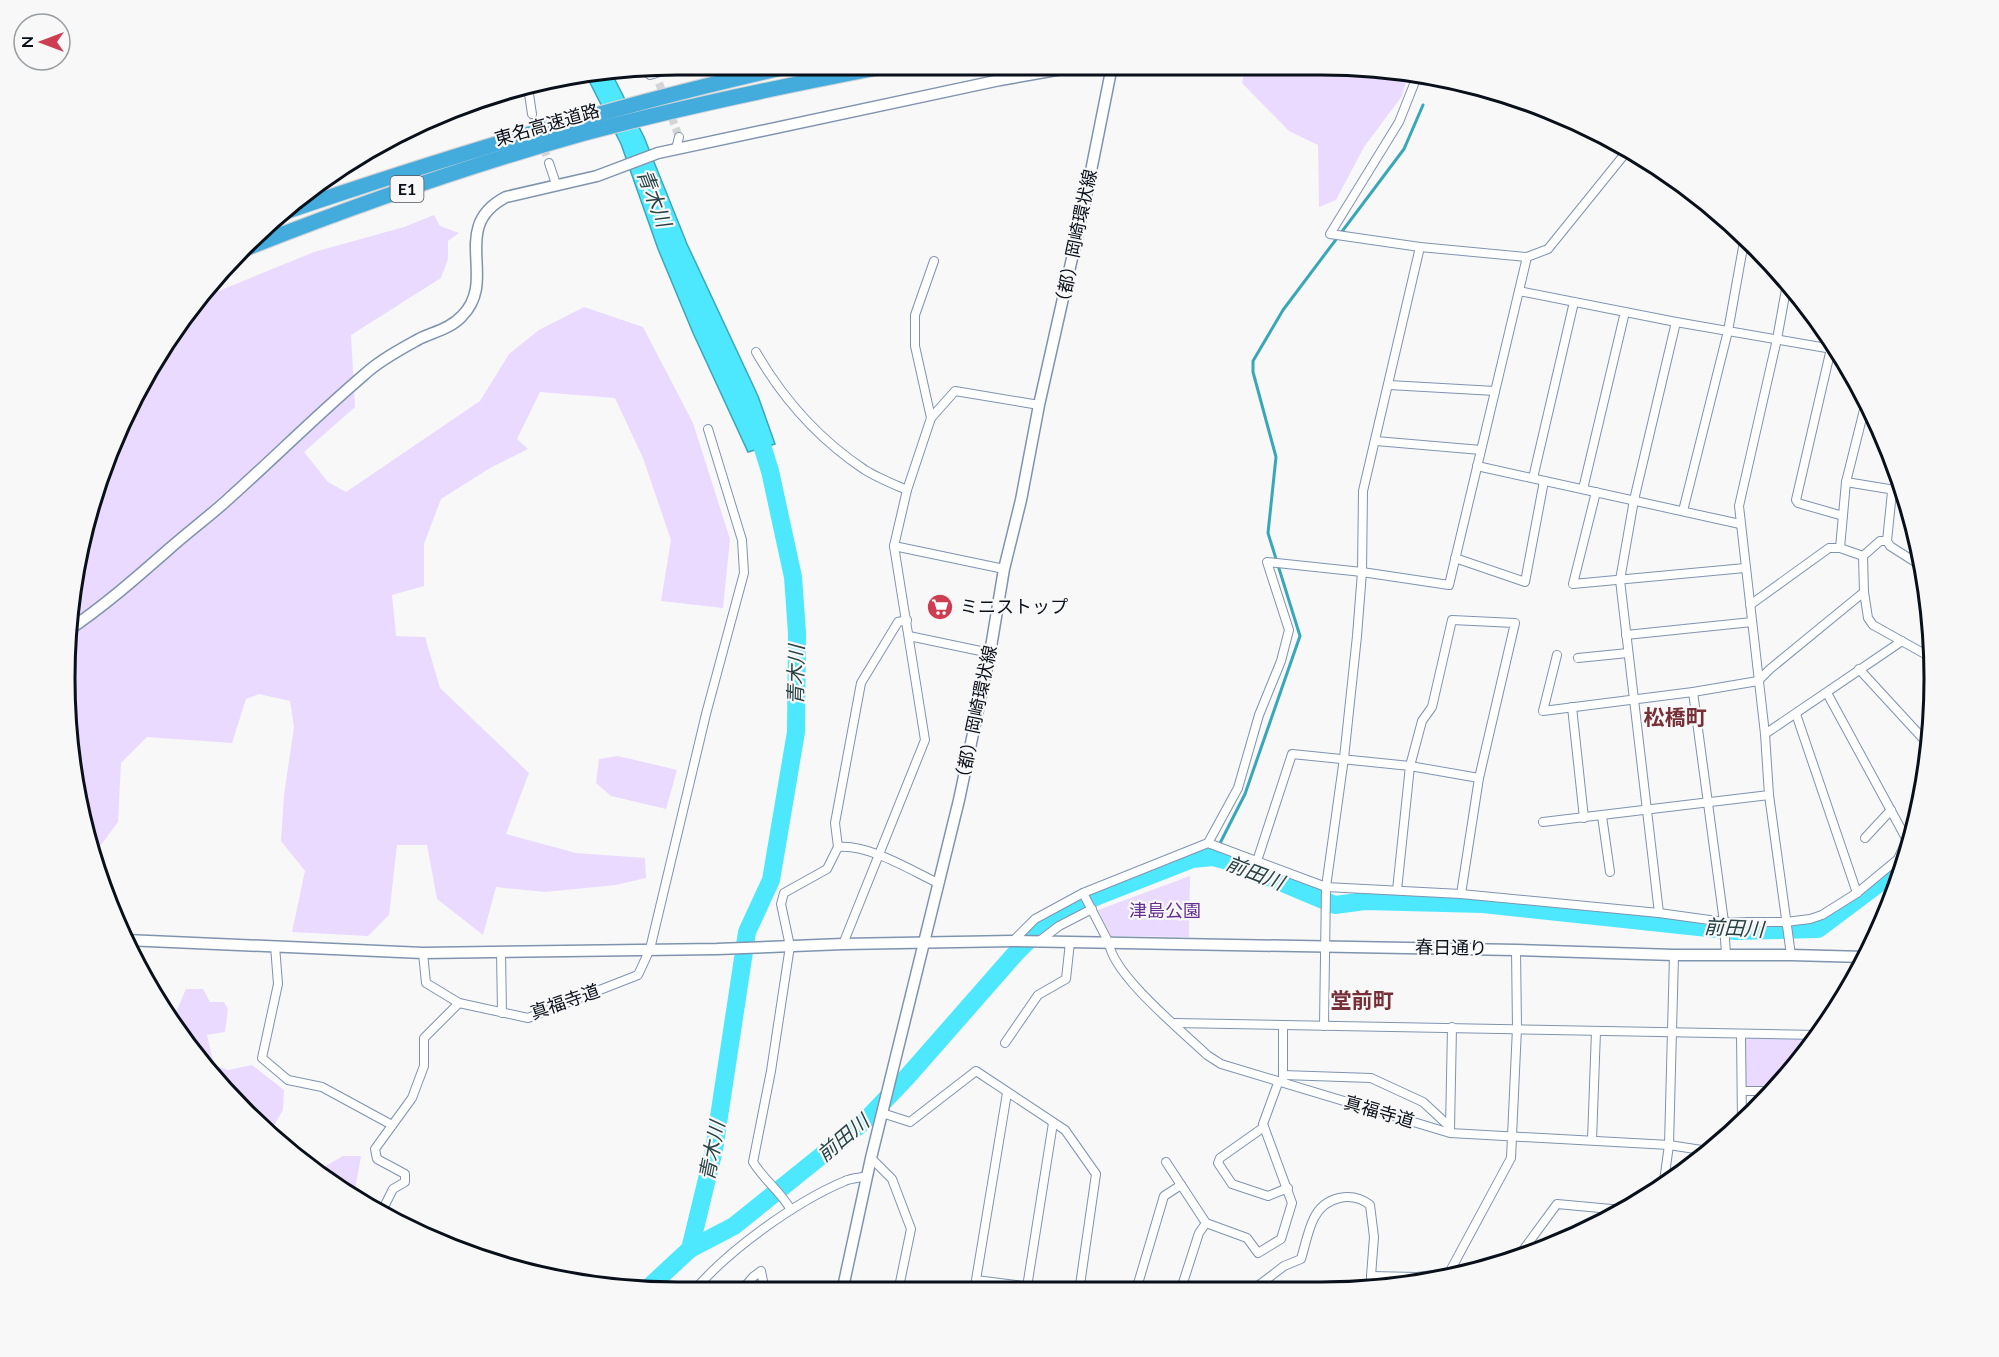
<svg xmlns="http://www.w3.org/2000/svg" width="1999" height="1357" font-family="Lato,'Noto Sans JP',sans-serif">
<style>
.built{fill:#e3edfc}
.green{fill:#eadaff}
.water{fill:#4ee8fe;stroke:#39a7ba;stroke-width:1.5}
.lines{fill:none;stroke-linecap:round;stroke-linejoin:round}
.stream{stroke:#39a7ba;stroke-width:3}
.river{stroke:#4ee8fe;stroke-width:18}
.minor-tunnel{stroke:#d4d5d7;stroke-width:8;stroke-dasharray:8 4;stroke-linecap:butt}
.minor-casing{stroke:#7f93af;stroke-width:10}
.tertiary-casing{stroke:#7f93af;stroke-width:13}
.motorway-casing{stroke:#d3d4d6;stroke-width:17}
.minor{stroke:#fff;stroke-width:8}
.tertiary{stroke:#fff;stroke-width:10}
.motorway{stroke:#44acdd;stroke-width:15}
.labels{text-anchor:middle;stroke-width:4.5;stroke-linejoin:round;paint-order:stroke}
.shield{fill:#f8f8f8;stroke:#51565d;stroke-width:1.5}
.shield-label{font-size:16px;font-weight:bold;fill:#09101a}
.street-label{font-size:18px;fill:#09101a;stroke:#f8f8f8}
.poi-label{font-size:18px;fill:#09101a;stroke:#f8f8f8;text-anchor:start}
.park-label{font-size:18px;fill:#622c91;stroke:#f8f8f8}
.water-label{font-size:20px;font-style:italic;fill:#284246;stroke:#f8f8f8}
.quarter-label{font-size:21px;font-weight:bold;fill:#762f36;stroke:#f8f8f8}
.rim{fill:none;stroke:#09101a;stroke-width:3}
</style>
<rect width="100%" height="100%" fill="#f8f8f8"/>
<path class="built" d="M519 88V89L430 123 481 97Z"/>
<g class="green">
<path d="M1246 65H1321L1408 73 1402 96 1364 147 1336 200 1319 207 1318 145 1289 131 1242 83Z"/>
<path d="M434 215 440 226 459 233 448 241V259L441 278 351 335 355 407 304 452 328 482 346 492 480 401 509 354 539 330 584 307 643 327 693 423 730 539 723 608 661 601 671 540 643 458 615 398 540 392 517 439 528 449 490 468 441 499 424 544V586L392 595 396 636 425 637 440 688 529 773 506 834 576 853 645 858 646 878 616 885 545 892 496 887 483 935 437 899 427 845H397L389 915 368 936 292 932 305 871 281 841 284 795 294 727 290 701 259 694 246 699 232 743 147 737 121 763 118 822 92 857 76 799 71 723 75 718 71 717 66 638 76 558 111 444 192 304 194 301 314 252 404 227Z"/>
<path d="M618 756 677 770 666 809 611 796 596 783 599 759Z"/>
<path d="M1190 876 1189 937 1111 936 1098 910Z"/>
<path d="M186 989H203L210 1002H224L228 1009 225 1032 207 1035 214 1065 228 1070 252 1065 284 1090 283 1110 269 1134 245 1113 173 1019Z"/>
<path d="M1746 1037 1816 1038 1775 1088 1746 1087Z"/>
<path d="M343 1156H361L354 1196 315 1172Z"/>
</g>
<path class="water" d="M598 70H610L644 137 687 244 758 396 775 444 748 452 693 333 658 249 621 144 585 73Z"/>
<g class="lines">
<path class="stream" d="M1213 857 1245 794 1300 636 1268 533 1276 457 1253 372V361L1283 310 1404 149 1423 105"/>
<g class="river">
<path d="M690 1249 734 1226 867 1119 907 1077 1015 954 1044 925 1095 897 1192 859 1213 857 1235 863 1335 905 1365 901 1483 904 1736 931 1818 929 1902 866"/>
<path d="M647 1289 690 1249 714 1150 747 932 771 880 796 732 797 633 793 577 770 471 756 426"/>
</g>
<g class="minor-tunnel">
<path d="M659 83 679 137"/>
<path d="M532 114 549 163"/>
</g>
<g class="minor-casing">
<g id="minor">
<path d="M644 69 650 75 670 69"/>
<path d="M1418 74 1399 122 1330 234 1420 247 1527 257 1548 249 1628 150"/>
<path d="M1000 80 1005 67"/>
<path d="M530 86 529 94 532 114"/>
<path d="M676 149 679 137"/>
<path d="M549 163 556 184"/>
<path d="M1787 284 1777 339 1739 506 1765 734 1769 795 1791 955"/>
<path d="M1519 291 1676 322 1838 350"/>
<path d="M1833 340 1796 500 1798 503 1843 516"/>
<path d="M756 352C783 399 820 440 865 470 878 478 893 484 907 490"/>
<path d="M1389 385 1495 391"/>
<path d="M931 418 955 391 1039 405"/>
<path d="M1376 441 1481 450"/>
<path d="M1477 466 1740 524"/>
<path d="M1533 478 1574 302"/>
<path d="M1846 482 1889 489 1892 492 1887 541 1890 546 1923 567"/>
<path d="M1583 489 1625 312"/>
<path d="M1596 492 1573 584 1745 568"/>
<path d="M1683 511 1728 331 1745 236"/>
<path d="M894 546 1004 569"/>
<path d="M1840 548 1846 482 1866 402"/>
<path d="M1863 556 1864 592"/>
<path d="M1455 558 1525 582 1544 481"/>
<path d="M1750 605 1829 548H1840L1863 556 1880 541H1887"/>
<path d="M1626 635 1752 622"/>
<path d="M909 636 990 653"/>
<path d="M1557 655 1543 711 1693 692 1758 681 1770 669 1864 592 1868 618 1873 625 1932 658"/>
<path d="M1578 658 1628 653"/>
<path d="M1859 669 1928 744"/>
<path d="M1693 692 1724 922 1726 955"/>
<path d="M1827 693 1907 840"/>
<path d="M1572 707 1584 818"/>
<path d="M1796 714 1857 893"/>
<path d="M1765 734 1902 641"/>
<path d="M1602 816 1610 872"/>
<path d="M1543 822 1769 795"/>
<path d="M1865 838 1891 810"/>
<path d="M1208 843 1326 887 1461 894 1659 913 1724 922H1786L1810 919 1822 915 1857 893 1898 859 1916 820"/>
<path d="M838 847 835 823 861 683 898 622 907 620"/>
<path d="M1257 861 1292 754 1410 766 1479 778"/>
<path d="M1397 890 1410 766 1422 721 1432 707 1452 620 1515 623 1479 778 1461 894"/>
<path d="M1083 893 1109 943C1113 975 1182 1031 1207 1055L1221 1064 1450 1133 1669 1145 1708 1151"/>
<path d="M1659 913 1620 580 1634 500 1676 322"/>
<path d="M1013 941 1035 919 1083 893 1208 843 1238 788 1259 715 1281 661 1289 630 1267 562 1362 572 1449 585 1527 257"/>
<path d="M1038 942 1059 926 1092 909"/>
<path d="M843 944 925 740 894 546 907 490 931 418 915 346V315L934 261"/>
<path d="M275 946 278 984 262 1058 288 1080 322 1087 392 1125"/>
<path d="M501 952 502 1013"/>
<path d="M423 953 426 983 459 1003 528 1018 638 975 650 949 706 714 744 573 742 540 708 429"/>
<path d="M1174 1023 1819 1035"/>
<path d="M1324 1026 1326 887 1344 758 1357 636 1362 572 1363 491 1420 247"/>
<path d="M1741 1034 1742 1123"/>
<path d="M1005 1043 1038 995 1066 979 1070 942"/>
<path d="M1283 1075 1371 1078 1423 1102 1450 1127"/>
<path d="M1283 1080V1025"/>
<path d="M1742 1091H1772"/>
<path d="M1007 1093 976 1280 1070 1292"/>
<path d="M882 1113 910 1122 976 1071 1065 1130 1096 1174 1079 1292"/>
<path d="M1264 1127 1220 1158 1218 1163 1232 1184 1268 1196 1288 1188"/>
<path d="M1450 1129 1452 1027"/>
<path d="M1592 1140 1596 1031"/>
<path d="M871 1158 892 1179 911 1229 898 1292"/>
<path d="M1166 1162 1206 1223 1247 1238 1258 1253 1281 1239 1292 1203 1263 1124 1278 1083"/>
<path d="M1663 1188 1669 1145 1674 955"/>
<path d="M791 1210C781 1192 764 1180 753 1162L771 1071 790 946 781 904 784 893 827 869 838 847C869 844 910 870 938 883"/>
<path d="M381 1213 393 1189 405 1182V1174L377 1159 375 1149 412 1098 424 1066V1038L459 1003"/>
<path d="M1518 1257 1557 1204 1622 1210"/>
<path d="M1027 1287 1053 1123"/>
<path d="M1371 1288V1276L1417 1277 1449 1273 1511 1158 1517 1028 1516 950"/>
<path d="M693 1292C727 1251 795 1202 845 1181 851 1178 860 1178 867 1176"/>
<path d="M740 1292 753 1277 761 1271 763 1281 760 1292"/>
<path d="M1140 1292 1137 1287 1164 1196 1181 1185"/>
<path d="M1180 1292 1199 1233 1206 1223"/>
<path d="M1250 1292 1284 1266 1301 1259C1305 1246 1308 1230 1314 1218 1325 1196 1352 1191 1370 1205L1374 1237 1371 1276"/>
</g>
</g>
<g class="tertiary-casing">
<g id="tertiary">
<path d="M67 631C103 607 136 578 169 549 187 533 207 518 225 502 272 460 317 415 365 374 380 360 401 349 419 339 433 332 450 329 462 316 499 279 448 227 506 197L597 176 658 153 1000 80 1079 66"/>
<path d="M126 940 423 953 717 949 843 944 1013 941 1516 950 1674 955H1791L1865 957"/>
<path d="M842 1292 871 1158 959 800 990 653 1004 569 1021 500 1039 405 1086 196 1112 66"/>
</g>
</g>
<g class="motorway-casing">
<g id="motorway">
<path d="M282 213C447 157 612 106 782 68"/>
<path d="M237 252C350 207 464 167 581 134 678 108 778 87 877 68"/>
</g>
</g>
<use href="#minor" class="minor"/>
<use href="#tertiary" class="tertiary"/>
<use href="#motorway" class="motorway"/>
</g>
<defs>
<g id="supermarket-disc" transform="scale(1.35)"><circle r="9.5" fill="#ce3e53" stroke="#f8f8f8"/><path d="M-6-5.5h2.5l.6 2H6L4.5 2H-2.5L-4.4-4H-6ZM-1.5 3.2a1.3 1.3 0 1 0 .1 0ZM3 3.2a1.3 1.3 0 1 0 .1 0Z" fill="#fff"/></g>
</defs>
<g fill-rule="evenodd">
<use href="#supermarket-disc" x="940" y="607"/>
</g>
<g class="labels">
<rect class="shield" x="390.5" y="176" width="33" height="26" rx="4.5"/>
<g class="shield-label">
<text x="407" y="195">E1</text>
</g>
<g class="street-label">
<text transform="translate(547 125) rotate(-16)" y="6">東名高速道路</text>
<text transform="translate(1076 240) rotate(-78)" y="6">（都）岡崎環状線</text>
<text transform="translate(976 716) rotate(-78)" y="6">（都）岡崎環状線</text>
<text transform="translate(1451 948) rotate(1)" y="6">春日通り</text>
<text transform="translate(565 1002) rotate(-19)" y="6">真福寺道</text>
<text transform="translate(1379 1112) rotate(16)" y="6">真福寺道</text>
</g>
<g class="poi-label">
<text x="960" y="613">ミニストップ</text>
</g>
<g class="park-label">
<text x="1165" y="917">津島公園</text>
</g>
<g class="water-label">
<text transform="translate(654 198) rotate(69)" y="7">青木川</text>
<text transform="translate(796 675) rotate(-89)" y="7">青木川</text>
<text transform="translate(1255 873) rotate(21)" y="7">前田川</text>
<text transform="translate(1734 928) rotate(3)" y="7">前田川</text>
<text transform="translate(843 1138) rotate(-40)" y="7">前田川</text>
<text transform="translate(712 1151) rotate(-79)" y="7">青木川</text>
</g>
<g class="quarter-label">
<text x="1675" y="725">松橋町</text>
<text x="1362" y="1008">堂前町</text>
</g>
</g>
<path d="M0 0H1999V1357H0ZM678 75H1321A603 603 0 0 1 1924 678V679A603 603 0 0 1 1321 1282H678A603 603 0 0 1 75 679V678A603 603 0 0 1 678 75Z" fill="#f8f8f8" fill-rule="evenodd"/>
<path class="rim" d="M678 75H1321A603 603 0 0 1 1924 678V679A603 603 0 0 1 1321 1282H678A603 603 0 0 1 75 679V678A603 603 0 0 1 678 75Z"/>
<g transform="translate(42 42) rotate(270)"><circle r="28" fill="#f8f8f8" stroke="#989b9f" stroke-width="1.5"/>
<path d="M0-4.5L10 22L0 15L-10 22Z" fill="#ce3e53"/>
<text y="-9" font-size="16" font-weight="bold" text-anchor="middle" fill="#09101a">N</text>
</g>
</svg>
